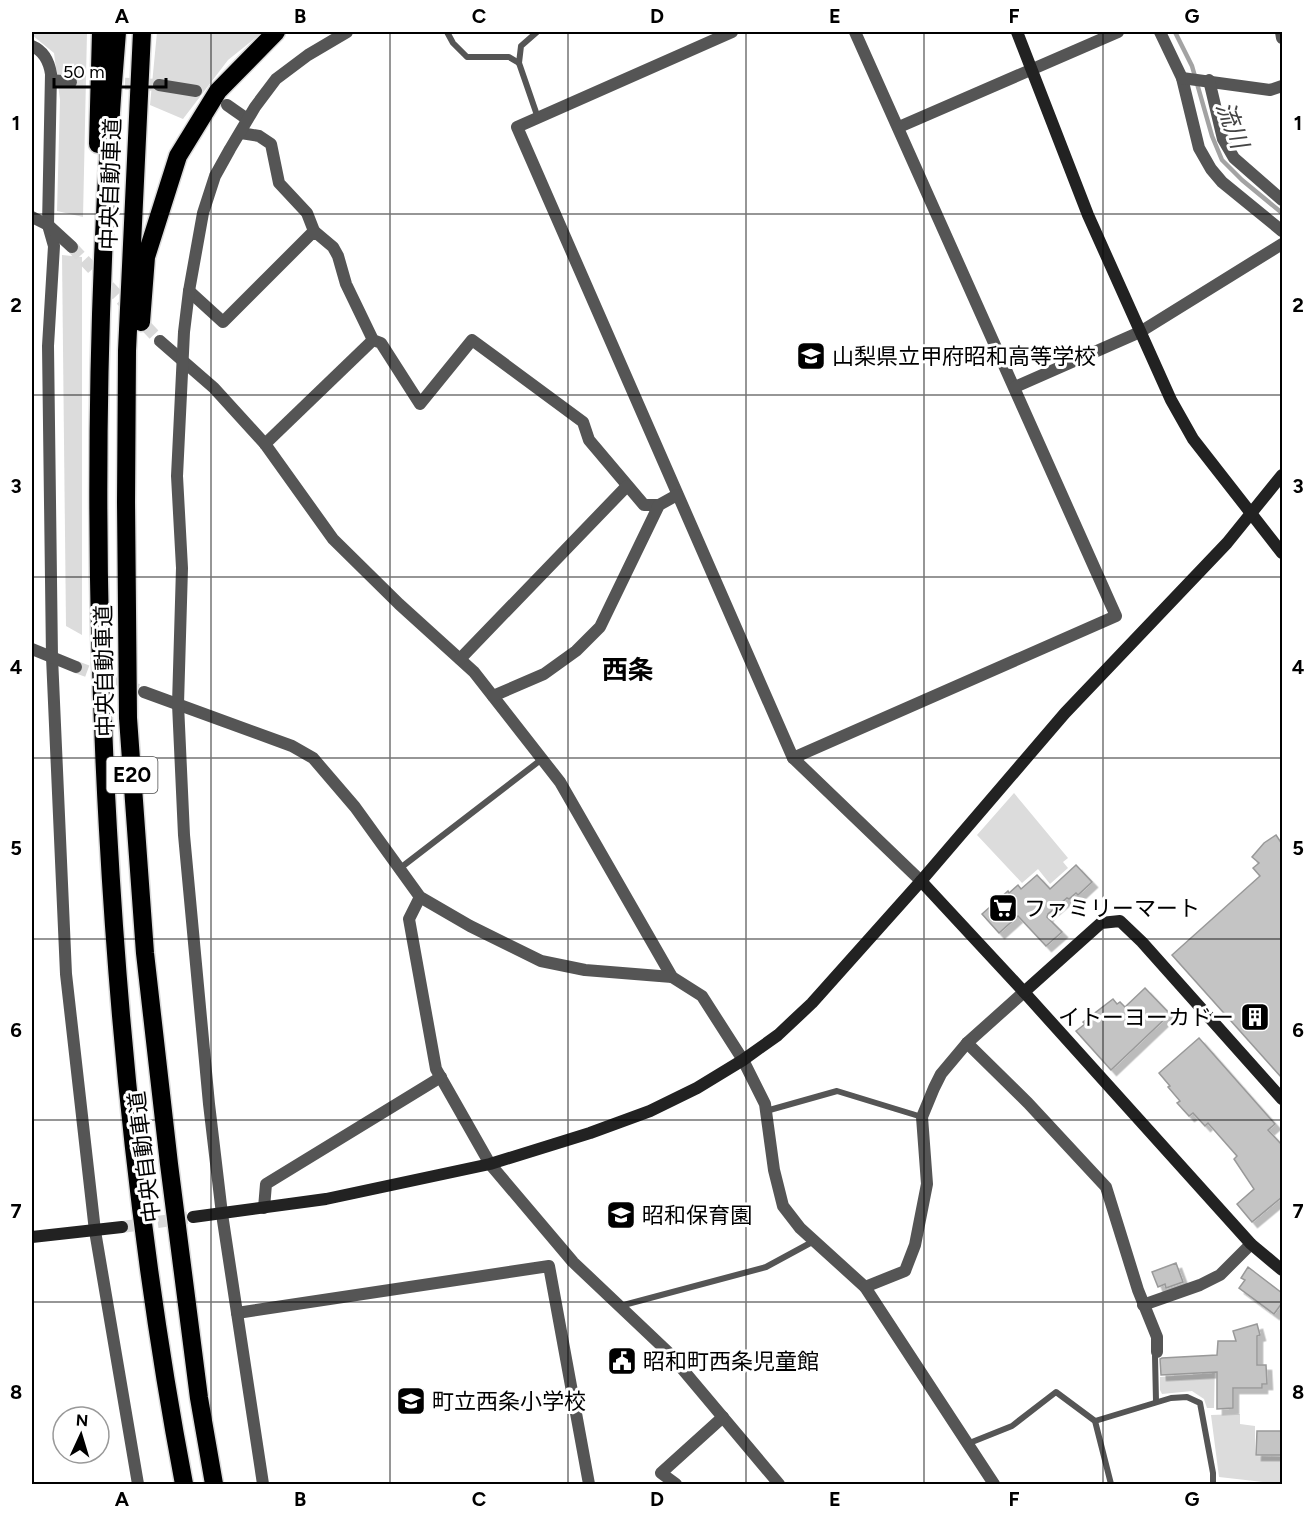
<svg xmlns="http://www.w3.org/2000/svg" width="1314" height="1516" font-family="Figtree,'Noto Sans JP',sans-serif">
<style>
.green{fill:#dcdcdc}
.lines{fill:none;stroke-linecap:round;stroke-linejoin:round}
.stream{stroke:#a3a3a3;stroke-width:4.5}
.building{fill:#c4c4c4;stroke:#999;stroke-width:1.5;filter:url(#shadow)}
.street-tunnel{stroke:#d9d9d9;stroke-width:12;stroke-dasharray:12 6;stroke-linecap:butt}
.secondary-tunnel{stroke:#d9d9d9;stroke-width:12;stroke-dasharray:12 6;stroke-linecap:butt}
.highway-casing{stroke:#dbdbdb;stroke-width:21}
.lane{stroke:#555;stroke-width:6}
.street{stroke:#555;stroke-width:12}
.secondary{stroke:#222;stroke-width:12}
.highway{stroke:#000;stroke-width:18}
.grid{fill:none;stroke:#000;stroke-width:1.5;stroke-opacity:0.55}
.labels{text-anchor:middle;stroke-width:6;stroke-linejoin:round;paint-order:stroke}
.shield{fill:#fff;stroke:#4c4c4c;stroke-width:1.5}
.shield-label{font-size:21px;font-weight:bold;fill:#000}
.street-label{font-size:22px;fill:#000;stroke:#fff}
.poi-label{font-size:22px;fill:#000;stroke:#fff;text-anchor:start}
.water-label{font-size:24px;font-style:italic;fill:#444;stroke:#fff}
.quarter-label{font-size:26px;font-weight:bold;fill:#000;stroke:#fff}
.neatline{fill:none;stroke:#000;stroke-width:2}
.grid-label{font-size:20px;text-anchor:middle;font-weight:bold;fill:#000}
</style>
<defs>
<filter id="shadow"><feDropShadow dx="5.5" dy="5.5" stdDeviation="0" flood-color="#0004"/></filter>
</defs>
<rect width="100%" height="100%" fill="#fff"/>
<g class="green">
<path d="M32 32H87L83 217 57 211 60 100 54 53 32 35Z"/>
<path d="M157 32H263L228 60 183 119 150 105Z"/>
<path d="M62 255 82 257V635L66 626Z"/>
<path d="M1014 793 1068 858 1063 862 1068 868 1050 884 1038 869 1022 883 977 835Z"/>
<path d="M1202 1364H1215L1214 1408H1207L1204 1399 1192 1391 1162 1394 1160 1390V1377L1202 1374Z"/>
<path d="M1240 1414V1424L1255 1426V1456L1282 1457V1484L1219 1477 1211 1415Z"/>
</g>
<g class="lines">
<path class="stream" d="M1175 32 1192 66 1212 136 1222 160 1242 180 1282 213"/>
</g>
<g class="building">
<path d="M1276 835 1282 844V1078L1172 955 1260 876 1253 868 1259 863 1252 857 1264 843Z"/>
<path d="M1076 865 1092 882 1078 895 1076 893 1069 899 1067 898 1048 914 1047 917 1062 932 1046 946 1018 916 999 933 982 914 1008 891 1009 893 1018 885 1021 889 1037 875 1050 889Z"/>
<path d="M1145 988 1170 1014 1111 1070 1076 1031 1085 1024 1083 1022 1113 999 1117 1004 1120 1002 1125 1007Z"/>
<path d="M1199 1038 1275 1124 1268 1130 1282 1145V1197L1252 1222 1237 1204 1254 1189 1234 1159 1237 1156 1208 1123 1205 1126 1193 1113 1189 1116 1177 1103 1180 1101 1168 1087 1170 1086 1159 1073Z"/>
<path d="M1176 1263 1183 1282 1166 1288 1165 1284 1158 1287 1152 1272Z"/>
<path d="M1248 1267 1282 1293V1303L1274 1314 1239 1288 1245 1280 1241 1278Z"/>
<path d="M1257 1324 1260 1335 1257 1336V1365H1266L1267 1384H1262V1388H1233V1408L1217 1409V1372L1161 1375 1160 1359 1162 1358 1217 1355 1218 1341H1236L1233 1331Z"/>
<path d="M1257 1431H1282V1455H1256Z"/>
</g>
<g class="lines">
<g class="street-tunnel">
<path d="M71 82 159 85"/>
<path d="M72 247 160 341"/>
<path d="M76 667 144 692"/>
</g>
<path class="secondary-tunnel" d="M122 1227 193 1217"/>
<g class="highway-casing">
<g id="highway">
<path d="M117 32C95 297 93 564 108 830 120 1049 143 1269 184 1484"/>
<path d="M142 32 127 351 126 502 128 718 145 953 169 1164 199 1398 214 1484"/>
<path d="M98 144 101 32"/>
<path d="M141 322 146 257 178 156 218 91 276 32"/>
</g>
</g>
<g class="lane">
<path d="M447 32 453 43 467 57H509L519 63 538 118"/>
<path d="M519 63 521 46 537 32"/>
<path d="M399 869 542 759"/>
<path d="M766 1111 837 1091 922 1117"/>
<path d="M620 1306 766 1267 814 1241"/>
<path d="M1156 1401 1155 1356 1157 1352"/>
<path d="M1095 1421 1171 1398 1187 1397 1200 1403 1213 1473V1484"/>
<path d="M967 1444 1012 1426 1056 1392 1095 1421 1111 1484"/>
</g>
<g class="street">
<path d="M732 32 517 127 793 758 1116 616 855 32"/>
<path d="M1160 32 1182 78 1199 148 1211 169 1222 182 1282 231"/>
<path d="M1281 32 1282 38"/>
<path d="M32 46C44 51 49 61 51 74L48 225 54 246 48 346 52 657 66 974 95 1231 138 1484"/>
<path d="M1182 78 1270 90 1282 86"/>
<path d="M51 80 71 82"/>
<path d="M1209 80 1223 139 1234 158 1282 200"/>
<path d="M159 85 196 91"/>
<path d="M227 105 247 119"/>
<path d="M899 127 1118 32"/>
<path d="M241 133 259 136 271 144 279 183 307 213 314 231"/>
<path d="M32 217 48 225 72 247"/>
<path d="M189 291 223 322 314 231 333 247 338 256 346 284 373 340 381 343 420 404 472 340 583 422 589 440 644 505H659"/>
<path d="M160 341 214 388 265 444 333 539 399 604 474 672 560 782 672 977 702 996 743 1060 765 1104 774 1170 783 1206 800 1228 865 1287 994 1484"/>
<path d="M1015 387 1140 332 1282 244"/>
<path d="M265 444 373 340"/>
<path d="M32 649 76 667"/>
<path d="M460 659 627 486"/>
<path d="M144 692 292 746 313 758 355 807 420 897 470 926 541 961 585 970 672 977"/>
<path d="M493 696 544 674 576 651 600 627 659 505 677 495"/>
<path d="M793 758 921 881"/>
<path d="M420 897 409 919 436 1069 490 1164 573 1262 668 1352 779 1484"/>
<path d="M967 1043 1028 1103 1106 1187 1138 1290 1157 1337V1352"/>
<path d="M264 1208 266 1184 441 1077"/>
<path d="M865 1287 905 1271 915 1245 927 1184 922 1117 934 1088 941 1074 967 1043 1024 992"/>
<path d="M1143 1305 1200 1285 1220 1275 1251 1244"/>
<path d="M237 1313 549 1266 589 1484"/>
<path d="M263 1484 222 1214 209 1104 184 835 178 704 182 568 177 476 184 332 189 291 203 213 215 176 230 149 255 107 276 79 308 55 347 32"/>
<path d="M676 1484 661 1473 723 1417"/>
</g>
<g class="secondary">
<path d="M1017 32 1088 215 1171 400 1193 439 1282 553"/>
<path d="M921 881 1024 992 1251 1244 1282 1270"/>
<path d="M1024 992 1101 923 1120 921 1142 942 1282 1099"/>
<path d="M193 1217 326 1199 490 1164 590 1133 650 1111 697 1088 743 1060 778 1035 812 1003 921 881 1065 713 1227 543 1282 475"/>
<path d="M32 1237 122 1227"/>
</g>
<use href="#highway" class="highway"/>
</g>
<path class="grid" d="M211 32V1484M390 32V1484M568 32V1484M746 32V1484M924 32V1484M1103 32V1484M32 214H1282M32 395H1282M32 577H1282M32 758H1282M32 939H1282M32 1120H1282M32 1302H1282"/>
<defs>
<g id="school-square" transform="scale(1.5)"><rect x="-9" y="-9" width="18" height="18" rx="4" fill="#000" stroke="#fff"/><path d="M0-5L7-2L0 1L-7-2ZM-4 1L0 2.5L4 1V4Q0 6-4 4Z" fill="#fff"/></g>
<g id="supermarket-square" transform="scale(1.5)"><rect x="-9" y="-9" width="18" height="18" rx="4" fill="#000" stroke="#fff"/><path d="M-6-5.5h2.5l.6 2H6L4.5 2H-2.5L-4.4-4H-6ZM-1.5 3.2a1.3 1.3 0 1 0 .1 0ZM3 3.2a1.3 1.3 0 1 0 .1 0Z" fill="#fff"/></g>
<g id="building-square" transform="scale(1.5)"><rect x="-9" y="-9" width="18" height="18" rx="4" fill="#000" stroke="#fff"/><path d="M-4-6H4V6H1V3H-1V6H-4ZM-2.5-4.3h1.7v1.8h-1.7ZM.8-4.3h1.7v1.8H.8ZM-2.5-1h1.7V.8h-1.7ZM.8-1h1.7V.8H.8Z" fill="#fff"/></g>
<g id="civic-square" transform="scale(1.5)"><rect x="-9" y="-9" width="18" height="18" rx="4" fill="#000" stroke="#fff"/><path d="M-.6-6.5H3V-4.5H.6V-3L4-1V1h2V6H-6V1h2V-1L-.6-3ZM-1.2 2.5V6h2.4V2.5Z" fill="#fff"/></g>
</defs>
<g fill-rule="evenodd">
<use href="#school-square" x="811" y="356"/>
<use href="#supermarket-square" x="1003" y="908"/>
<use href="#building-square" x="1255" y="1017"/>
<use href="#school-square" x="621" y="1215"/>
<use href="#civic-square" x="622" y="1361"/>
<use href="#school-square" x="411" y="1401"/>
</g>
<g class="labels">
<rect class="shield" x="106.5" y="757" width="51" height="36" rx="4.5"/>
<g class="shield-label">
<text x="132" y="782">E20</text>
</g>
<g class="street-label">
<text transform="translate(110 184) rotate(-88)" y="8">中央自動車道</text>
<text transform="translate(104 671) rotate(-91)" y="8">中央自動車道</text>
<text transform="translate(144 1157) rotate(-97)" y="8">中央自動車道</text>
</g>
<g class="poi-label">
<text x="832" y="364">山梨県立甲府昭和高等学校</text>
<text x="1024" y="916">ファミリーマート</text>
<text x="1234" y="1025" text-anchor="end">イトーヨーカドー</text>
<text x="642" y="1223">昭和保育園</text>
<text x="643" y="1369">昭和町西条児童館</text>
<text x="432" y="1409">町立西条小学校</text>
</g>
<g class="water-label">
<text transform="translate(1232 125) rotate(69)" y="8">流川</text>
</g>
<g class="quarter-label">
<text x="628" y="679">西条</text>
</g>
</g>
<rect width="1314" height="1516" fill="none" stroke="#ffffff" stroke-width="66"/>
<g transform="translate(81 1435) rotate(4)"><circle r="28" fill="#ffffff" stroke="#999999" stroke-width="1.5"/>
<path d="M0-4.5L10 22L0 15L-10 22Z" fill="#000000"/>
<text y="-9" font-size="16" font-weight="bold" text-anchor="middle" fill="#000000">N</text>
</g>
<path d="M54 78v9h112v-9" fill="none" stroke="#000000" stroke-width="3"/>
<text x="63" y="78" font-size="18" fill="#000000" stroke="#ffffff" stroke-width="4.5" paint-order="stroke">50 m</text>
<rect x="33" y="33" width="1248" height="1450" class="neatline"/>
<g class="grid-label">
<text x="122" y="23">A</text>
<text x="300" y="23">B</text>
<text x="479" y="23">C</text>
<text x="657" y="23">D</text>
<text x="835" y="23">E</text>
<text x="1014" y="23">F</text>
<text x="1192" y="23">G</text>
<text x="16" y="130">1</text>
<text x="1298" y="130">1</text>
<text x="16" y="312">2</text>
<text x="1298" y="312">2</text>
<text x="16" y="493">3</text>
<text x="1298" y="493">3</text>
<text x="16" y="674">4</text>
<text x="1298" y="674">4</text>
<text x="16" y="855">5</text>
<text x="1298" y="855">5</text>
<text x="16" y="1037">6</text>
<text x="1298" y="1037">6</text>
<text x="16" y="1218">7</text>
<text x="1298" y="1218">7</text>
<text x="16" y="1399">8</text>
<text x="1298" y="1399">8</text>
<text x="122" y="1506">A</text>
<text x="300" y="1506">B</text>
<text x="479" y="1506">C</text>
<text x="657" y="1506">D</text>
<text x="835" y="1506">E</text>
<text x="1014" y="1506">F</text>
<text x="1192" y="1506">G</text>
</g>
</svg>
